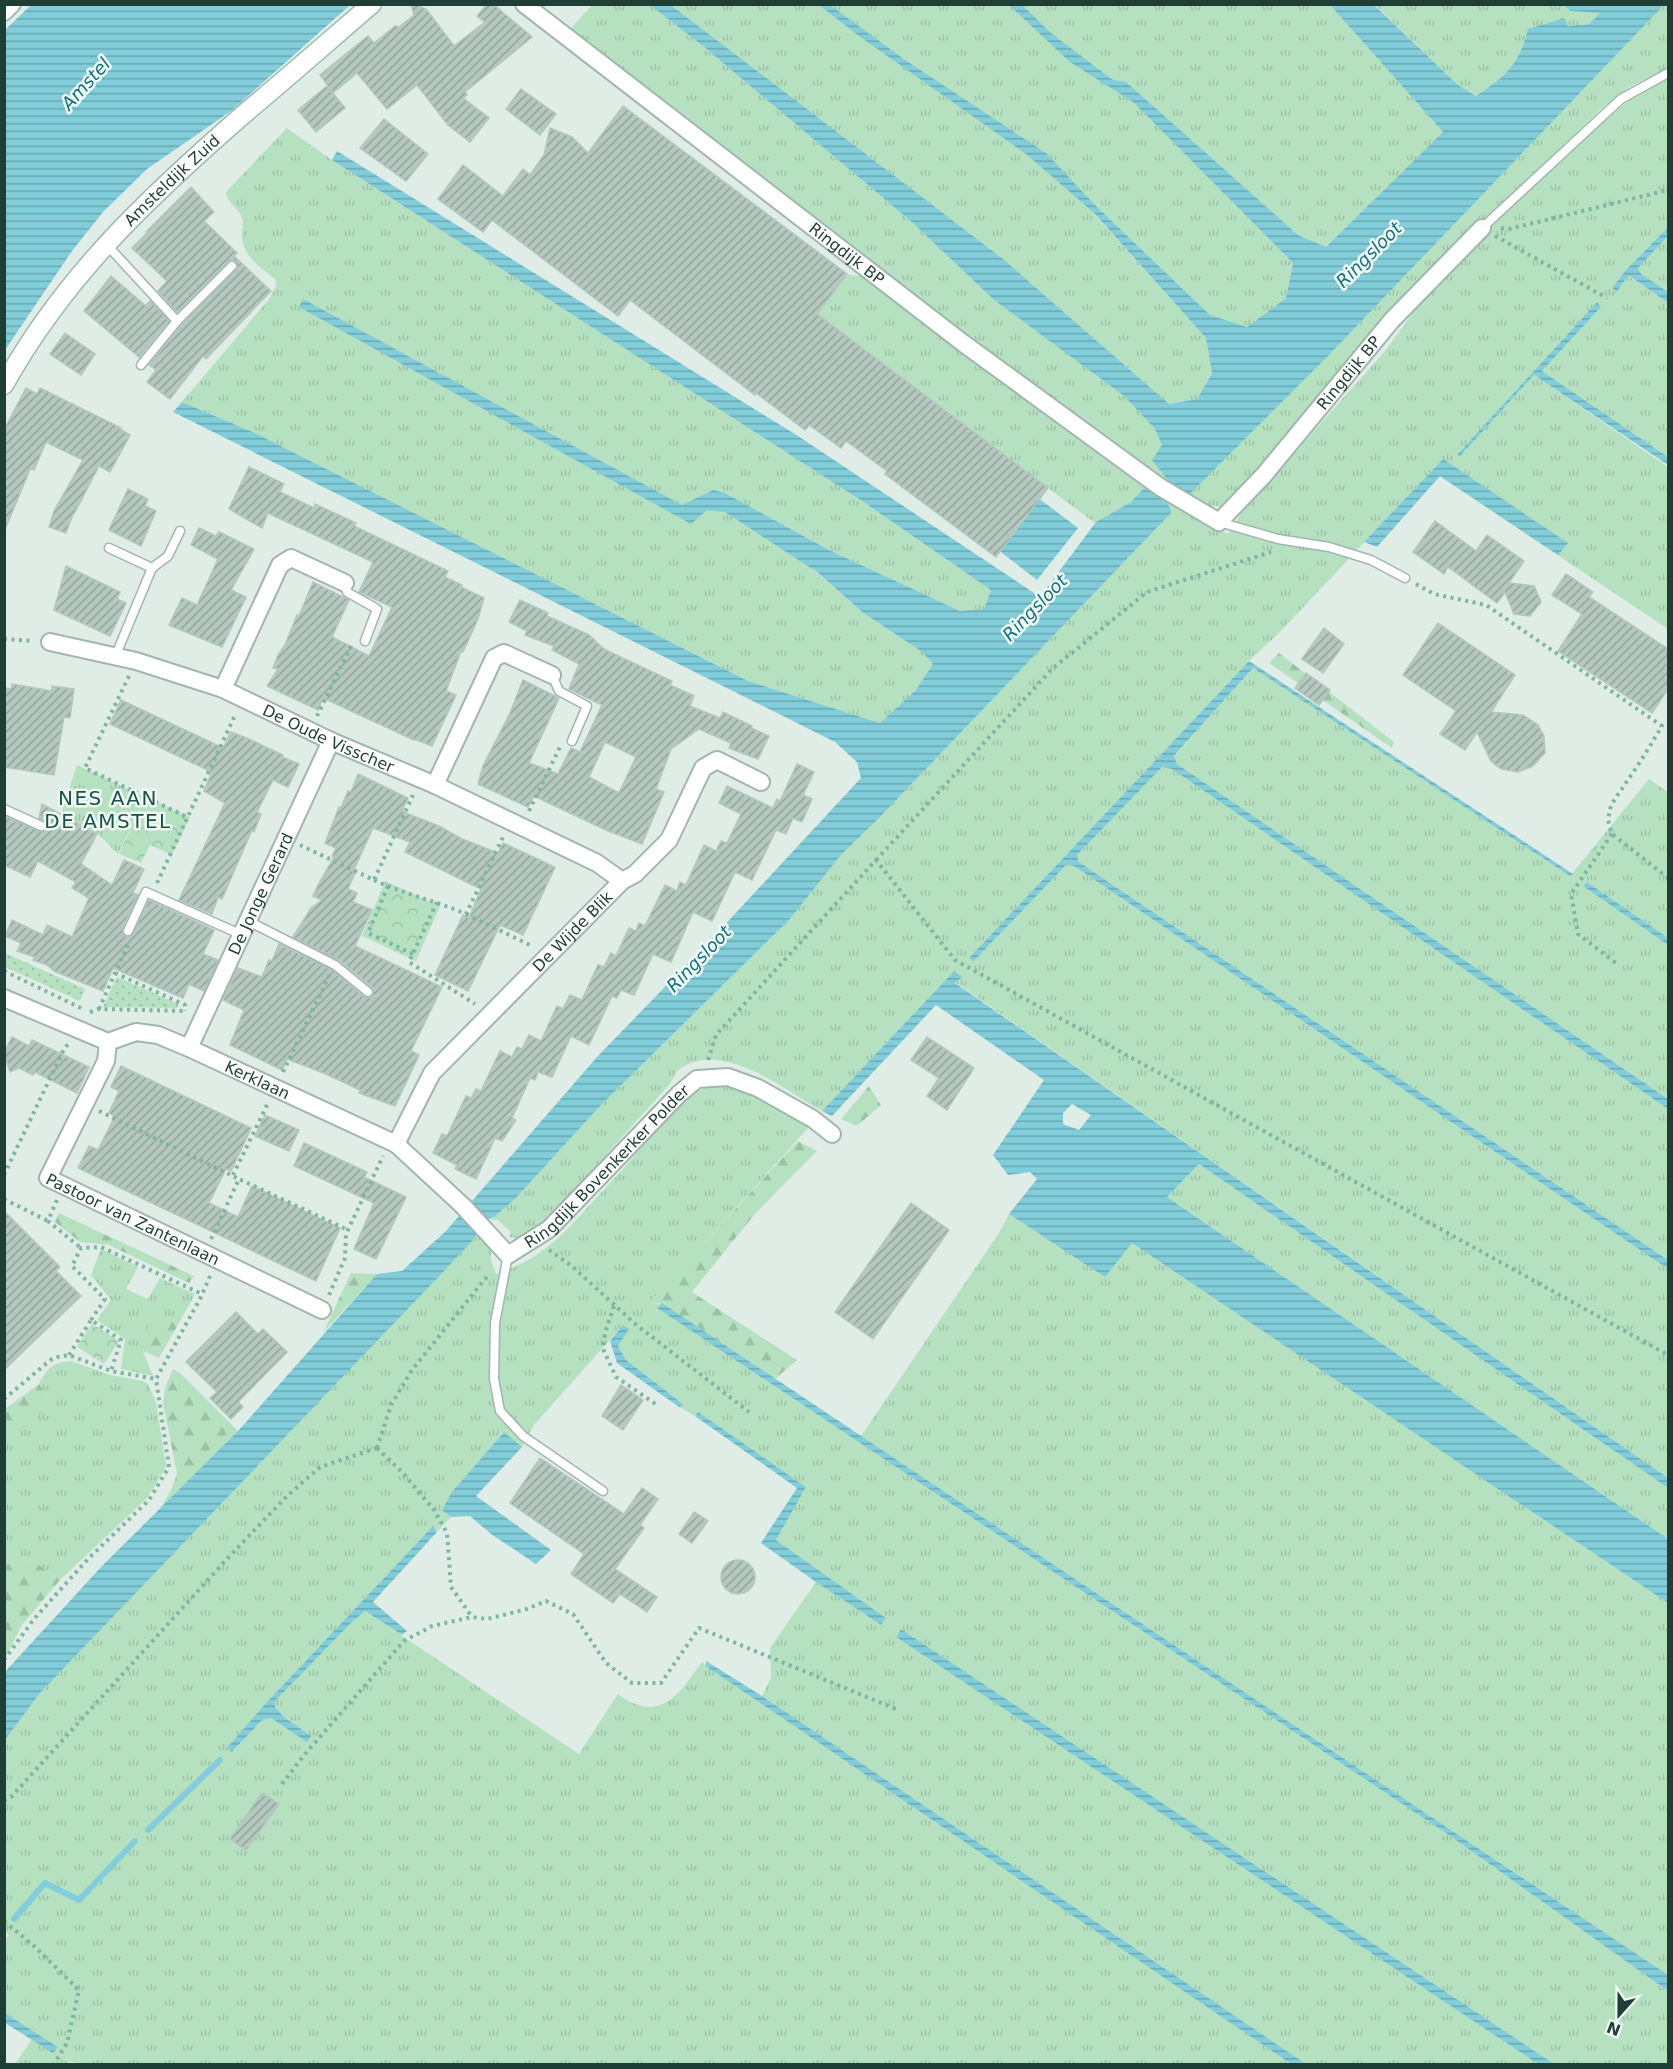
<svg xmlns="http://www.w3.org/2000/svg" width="1673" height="2069" font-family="'DejaVu Sans',sans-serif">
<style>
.grass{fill:url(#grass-tufts)}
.forest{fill:url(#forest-firs)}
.park{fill:url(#park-crowns)}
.garden{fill:url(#garden-dots)}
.water{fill:url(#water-rules);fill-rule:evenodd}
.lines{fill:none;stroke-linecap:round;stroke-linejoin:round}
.stream{stroke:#81cdd9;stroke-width:6}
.building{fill:url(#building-hatch);stroke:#b2c7be;stroke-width:1.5;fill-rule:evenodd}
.lane-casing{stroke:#a2b5ae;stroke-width:11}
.street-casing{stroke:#a2b5ae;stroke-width:20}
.secondary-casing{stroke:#9dbaaf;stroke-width:21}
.path{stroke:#7db4a2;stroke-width:4;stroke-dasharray:3 4.5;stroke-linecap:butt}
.lane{stroke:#fff;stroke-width:8}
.street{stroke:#fff;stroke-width:16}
.secondary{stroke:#fff;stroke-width:18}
.labels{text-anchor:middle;stroke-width:5;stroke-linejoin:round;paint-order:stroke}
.street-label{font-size:16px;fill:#1f3f36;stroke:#f1f9f5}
.water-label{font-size:18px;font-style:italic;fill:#127182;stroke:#f1f9f5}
.quarter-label{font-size:20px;letter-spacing:1.5px;fill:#185444;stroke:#f1f9f5}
</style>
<defs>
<pattern id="grass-tufts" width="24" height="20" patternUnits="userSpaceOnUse" patternTransform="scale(1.5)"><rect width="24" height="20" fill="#b6e1c1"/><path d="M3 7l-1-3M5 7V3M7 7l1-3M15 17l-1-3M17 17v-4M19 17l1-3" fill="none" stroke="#9cc2a6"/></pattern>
<pattern id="forest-firs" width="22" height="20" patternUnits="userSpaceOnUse" patternTransform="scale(1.5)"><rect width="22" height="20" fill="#b6e1c1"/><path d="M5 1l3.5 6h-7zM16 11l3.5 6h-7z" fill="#9cc2a6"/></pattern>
<pattern id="park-crowns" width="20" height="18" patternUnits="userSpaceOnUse" patternTransform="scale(1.5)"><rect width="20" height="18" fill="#b6e1c1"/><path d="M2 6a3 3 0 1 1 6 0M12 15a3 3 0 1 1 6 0" fill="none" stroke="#9cc2a6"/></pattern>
<pattern id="garden-dots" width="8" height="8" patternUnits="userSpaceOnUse" patternTransform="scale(1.5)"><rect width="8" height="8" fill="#b6e1c1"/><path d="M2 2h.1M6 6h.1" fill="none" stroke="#9cc2a6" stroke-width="1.8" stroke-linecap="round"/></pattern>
<pattern id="water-rules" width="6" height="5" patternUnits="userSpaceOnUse" patternTransform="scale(1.5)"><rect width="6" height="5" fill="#81cdd9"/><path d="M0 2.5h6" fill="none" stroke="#69a8b1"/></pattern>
<pattern id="building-hatch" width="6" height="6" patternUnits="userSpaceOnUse" patternTransform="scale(1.5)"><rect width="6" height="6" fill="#b5c8c0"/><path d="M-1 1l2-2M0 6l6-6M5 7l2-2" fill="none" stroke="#93a49d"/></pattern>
</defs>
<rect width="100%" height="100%" fill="#e0ede7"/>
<g class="grass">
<path d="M1564 4 1570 11 1600 13 1589 24 1567 26 1564 18 1528 29C1519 65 1506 76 1476 96L1458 85 1375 5Z"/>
<path d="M592 5H650L703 46 913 223 994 300 1124 396 1155 429 1162 445 1170 484 1148 471 564 36Z"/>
<path d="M671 5H1330L1443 132 1326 248 1298 235 1126 83 1133 102 1293 263 1286 298 1247 327 1210 315 1096 206 1093 213 1206 338 1212 372 1197 399 1169 404 1003 259Z"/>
<path d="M1664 5H1668V68L1631 86 1603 107 1444 261 1269 460 1223 507 1210 506 1176 489 1190 494 1330 354Z"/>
<path d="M1668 78V227L1626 270 1612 288 1617 292 1627 275 1668 303V457L1542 371 1601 307 1597 302 1458 454H1462L1534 375 1668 467V629L1435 473 1441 461 1278 634 1249 661 969 958 973 962 1066 865 1074 866 1668 1269V1478L955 982 954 971 822 1111C785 1090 724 1040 681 1068 676 1071 673 1079 670 1084L539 1229 524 1239 509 1237 511 1232 498 1220 487 1219 494 1217 514 1200 602 1104 789 920 841 855 877 820 1172 512 1166 500 1179 510 1228 534 1242 512 1385 351 1431 288 1497 221 1599 126 1626 103Z"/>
<path d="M287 128 332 160 862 501 991 590 984 609 960 611 829 550 725 493 862 612 921 651 933 664 916 690 880 723 748 681 255 433 182 402 269 299 276 286 275 279C261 268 245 258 242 239 241 231 245 224 241 216 237 206 227 203 226 192Z"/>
<path d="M1668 236V292L1641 274 1638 268Z"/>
<path d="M844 274 866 277 1039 409 1129 470 1160 495 1144 488 1131 502 1095 523 817 316Z"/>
<path d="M1253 668 1570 876 1649 779 1668 792V938L1587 882 1583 886 1668 945V1099L1177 764 1174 757Z"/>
<path d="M77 765 145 797 118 854 97 833 61 814Z"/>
<path d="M1162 766 1172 769 1668 1109V1260L1079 862 1077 855Z"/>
<path d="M707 1086 741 1087 809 1127 649 1304 662 1303 657 1308 1446 1833 1668 1991V2064H1554L901 1629 896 1637 1538 2064H1306L762 1696 771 1678 770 1648 816 1582 881 1625 886 1618 776 1540 806 1487 698 1413 695 1416 679 1407 682 1403 626 1360 618 1346 628 1329 623 1325 534 1425 522 1447 503 1433 451 1493 442 1509 451 1517 437 1532 432 1527 266 1703 228 1747 233 1752 262 1720 271 1718 307 1741 311 1736 284 1717 275 1707 276 1700 350 1624 365 1611 579 1754 618 1694C660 1725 678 1695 702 1662L1291 2064H81L67 2061 71 2064H15L32 2039 53 2052 58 2047 5 2013V1940L9 1935 5 1932V1740L40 1693 479 1233 491 1246V1260L496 1274C545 1258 564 1233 597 1197 613 1180 629 1163 643 1145 663 1122 679 1098 707 1086Z"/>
<path d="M1199 1164 1668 1488V1539L1167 1197Z"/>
<path d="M1009 1214 1105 1276 1132 1242 1668 1603V1975L861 1436 999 1233Z"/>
<path d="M101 1249 138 1267 126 1289 148 1299 160 1278 195 1294 179 1323 151 1315 143 1351 153 1376 121 1369 125 1339 97 1320 111 1300 91 1275Z"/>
<path d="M71 1361 110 1375 143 1381 148 1384 156 1402 166 1467 147 1498 60 1580 35 1562 8 1564 5 1567V1436L9 1435 49 1399 39 1384C47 1368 53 1362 71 1361Z"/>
</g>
<g class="forest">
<path d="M1279 653 1394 742 1392 748 1269 663Z"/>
<path d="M869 1086 881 1105 857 1126 841 1119Z"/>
<path d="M798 1141 817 1151 754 1215 692 1292 797 1360 775 1379 662 1303 648 1304Z"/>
<path d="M59 1213 194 1276 189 1283 109 1245 80 1242 55 1222Z"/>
<path d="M351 1273 377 1274 323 1333Z"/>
<path d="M151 1315 179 1323 159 1358 143 1351Z"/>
<path d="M173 1369 181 1374 238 1431 157 1514 171 1490 177 1474 163 1403 165 1388Z"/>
<path d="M39 1384 49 1399C42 1417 23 1432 5 1436V1409Z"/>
<path d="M35 1562 60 1580 22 1625 5 1658V1567L8 1564Z"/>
</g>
<g class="park">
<path d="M145 797 190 817 172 855 150 845 141 863 119 854Z"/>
<path d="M385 881 440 906 416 961 362 936Z"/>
<path d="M92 1324 119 1341 104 1364 77 1347Z"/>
</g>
<g class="garden">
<path d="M5 953 85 989 80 1001 5 967Z"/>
<path d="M117 977 178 1004V1008L103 1007Z"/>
</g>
<g class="water">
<path d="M31 5H350L231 111 147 169 103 212 72 251 5 350V30Z"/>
<path d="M650 5H671L1003 259 1169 404 1197 399 1212 373 1206 338 1093 212 1026 154 859 36 819 5H830L905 60 1046 153 1096 206 1210 315 1247 327 1286 298 1293 263 1133 102 1070 62 1009 5H1022L1052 34 1113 80 1126 82 1298 235 1326 247 1443 132 1330 5H1374L1458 85 1476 96C1506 76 1519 65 1528 29L1564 18 1568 26 1589 24 1600 13 1570 11 1564 5H1664L1330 354 1190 494 1176 490 1166 500 1172 512 877 820 841 855 789 920 602 1104 514 1200 494 1217 487 1219 473 1240 444 1271 40 1693 5 1740 4 1673 101 1567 238 1431 377 1274 402 1271 446 1231 597 1057 720 930 861 778 857 762 835 742 173 412 182 402 255 433 748 681 880 723 916 690 933 664 921 651 862 612 817 572 725 512 707 510 691 524 299 307 303 299 682 505 713 490 725 493 829 550 960 611 984 609 991 590 862 501 332 160 337 151 798 436 1040 597 1096 522 1131 502 1144 488 1160 495 1170 483 1152 460 1162 445 1155 429 1124 396 994 300 913 223 703 46Z"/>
<path d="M1668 227V236L1638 268 1641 274 1668 292V303L1628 275 1617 292 1612 288 1626 270Z"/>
<path d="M1597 302 1601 307 1542 371 1668 457V465L1534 375 1462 454 1460 456 1457 455Z"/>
<path d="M1443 459 1568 543 1558 555 1440 476 1377 547 1364 542Z"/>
<path d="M1037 497 1078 528 1037 580 997 549Z"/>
<path d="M1249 661 1573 874 1570 876 1253 668 1174 756 1177 764 1668 1099V1109L1172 769 1162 767 1077 855 1079 862 1668 1260V1269L1074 866 1066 865 973 962 969 958Z"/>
<path d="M1587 882 1668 938V945L1583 886Z"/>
<path d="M954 971 962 977 955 983 1668 1478V1488L1199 1164 1167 1197 1668 1539V1603L1132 1243 1105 1277 1009 1214 1037 1179 1030 1172 1008 1175 993 1155 1044 1080 936 1005 832 1116 822 1111ZM1072 1104 1091 1115 1079 1130 1063 1124V1113Z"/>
<path d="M662 1303 1668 1975V1991L1446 1833 657 1308Z"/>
<path d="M623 1325 629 1329 618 1346 626 1360 683 1404 679 1407 617 1363 610 1341Z"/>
<path d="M698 1412 806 1487 776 1540 886 1618 881 1625 816 1582 761 1543 797 1488 695 1416Z"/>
<path d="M504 1432 522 1447 476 1496 551 1550 536 1564 491 1534 470 1516 451 1517 442 1510 451 1493Z"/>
<path d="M433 1526 437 1532 373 1602 407 1631 402 1635 365 1611 350 1624 276 1700 275 1707 284 1717 311 1736 307 1742 271 1718 262 1720 232 1752 227 1748 266 1703Z"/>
<path d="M901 1629 1554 2064H1538L896 1637Z"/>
<path d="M706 1661 762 1696 1306 2064H1291L706 1666Z"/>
<path d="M5 2013 58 2047 53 2053 5 2023Z"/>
</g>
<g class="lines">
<g class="stream">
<path d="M148 1830 220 1760"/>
<path d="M14 1919 45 1883 79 1900 135 1841"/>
</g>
</g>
<g class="building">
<path d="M411 4H416L427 10 454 46 485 22 477 16 487 4H493L532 37 465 92 467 95 463 98 489 118 470 142 448 125 417 85 387 109 357 73 333 93 320 75 368 36 374 43 395 26 399 27 414 15Z"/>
<path d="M327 86 345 108 316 132 298 110Z"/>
<path d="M521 89 556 114 540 135 506 109Z"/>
<path d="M623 106 847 274 817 314 1048 488 996 557 885 474 887 471 846 441 841 448 809 425 805 430 756 393 755 395 630 300 618 316 492 220 483 232 438 199 463 165 503 196 523 169 530 175 544 155 550 128 572 137 588 153Z"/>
<path d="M384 119 428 154 406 181 360 148Z"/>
<path d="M191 187 214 212 204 221 237 253 234 256 271 291 206 359 203 356 170 399 147 382 156 370 149 365 182 325 238 267 236 261H228L177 312 158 291 167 281 132 248 147 233 146 232Z"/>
<path d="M111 276 146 306 150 301 169 321 139 357 84 311Z"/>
<path d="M65 333 95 354 81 375 50 354Z"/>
<path d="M26 388 37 394 40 388 121 428 120 429 130 435 110 472 99 466 74 514H73L66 533 49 527 54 511 83 460 46 442 34 470 30 469 4 532V430Z"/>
<path d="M249 467 284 484 280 492 314 508 315 504 356 523 354 526 448 571 445 577 462 585 461 587 484 598 478 619 463 652 461 651 446 691 456 695 432 746 414 739V740L323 698 318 710 267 686 278 669 273 668 278 655 285 645 297 615 299 616 313 582 349 600 332 637 369 656 392 607 359 592 373 562 268 513 262 528 229 509Z"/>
<path d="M128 489 148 499 145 506 156 511 141 546 109 530Z"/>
<path d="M1435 521 1476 551 1487 535 1524 561 1509 583 1534 586 1541 602 1530 616 1514 614 1505 592 1497 603 1448 567 1444 574 1413 552Z"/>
<path d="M199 528 216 536 219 532 254 549 231 590 246 597 222 647 169 625 182 598 197 605 218 559 191 545Z"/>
<path d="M66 566 120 592 117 599 126 603 110 636 54 610Z"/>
<path d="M1566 574 1593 592 1589 597 1668 649V689L1652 713 1558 651 1582 614 1552 595Z"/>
<path d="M520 600 548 613 547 616 589 635 604 649 614 654 672 681 670 685 694 696 690 706 720 718 723 712 752 726 751 728 769 736 758 759 729 748 731 743 699 729 671 749 656 789 664 792 642 844 606 830 534 796 528 807 478 784 483 766 510 713 523 680 559 698 529 763 558 774 571 748 580 752 602 705 569 689 579 664 552 650 554 646 525 635 527 631 509 622ZM605 742 636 757 619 793 589 777Z"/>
<path d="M1438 623 1515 675 1491 712 1523 715 1538 725 1544 736 1545 753 1533 766 1518 772 1501 769 1491 761 1477 732 1465 750 1440 734 1456 711 1403 675Z"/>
<path d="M1324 628 1344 644 1323 673 1302 659Z"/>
<path d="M1306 673 1330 690 1319 705 1295 688Z"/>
<path d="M12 684 52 691V686L74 689 70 718 64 717 54 775 4 767V688L11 689Z"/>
<path d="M121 700 223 748 231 732 249 739 283 755 282 757 299 764 288 787 273 780 257 812 261 814 254 832 252 830 222 899 218 897 212 914 179 900 225 803 204 791 212 772 110 724Z"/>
<path d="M797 764 814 772 803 795 812 799 802 822 793 818 786 834 776 830 752 880 735 872 712 921 693 912 671 962 653 954 634 995 621 990 617 998 612 996 589 1045 571 1036 552 1077 538 1072 535 1080 530 1078 512 1118 516 1120 502 1141 495 1138 476 1179 455 1169 457 1165 433 1153 442 1134 447 1136 466 1096 471 1098 476 1089 481 1091 500 1051 512 1057 517 1047 522 1049 529 1035 541 1041 557 1006 563 1009 570 995 582 1000 598 965 604 967 611 953 616 956 629 928 636 931 639 923 645 926 665 885 677 891 680 882 686 885 704 845 716 851 721 841 727 843 741 814 719 803 727 786 773 808 777 799 780 801Z"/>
<path d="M358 774 408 798 402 811 408 814 439 826 462 839 498 853 503 843 555 867 523 935 500 925 468 991 435 975 463 915 469 918 481 889 405 852 410 842 373 828 353 872 355 873 348 889 357 893 353 902 372 910 355 946 442 987 411 1051 419 1055 395 1106 359 1093 360 1090 326 1074 287 1059 282 1070 230 1045 244 1010 223 1000 238 968 262 977 269 960 272 961 279 944 332 970 364 997 370 998 373 996 374 990 372 987 339 960 293 937 311 908 322 900 313 896 318 885 334 857 332 856 336 848 325 843 339 807 341 808 348 791 351 792Z"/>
<path d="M42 804 97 834 81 864 112 885 124 860 144 869 133 893 138 895 122 929 125 936 129 937 133 934 149 900 214 930 203 954 218 960 204 991 189 984 183 998 113 968 103 991 54 971 47 965 33 960 35 957 17 951 21 943 5 936 12 920 43 935 47 925 72 937 89 898 72 888 76 882 38 861 30 877 4 865V816L42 832 47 826 46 822 39 818Z"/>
<path d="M12 1037 29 1046 32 1040 89 1067 77 1093 35 1072 33 1075 19 1068 10 1072 4 1053Z"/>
<path d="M927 1037 974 1068 947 1110 927 1096 939 1078 911 1060Z"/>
<path d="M121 1066 251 1128 231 1171 226 1169 209 1203 238 1217 252 1186 340 1228 316 1281 78 1168 89 1146 98 1150 115 1116 109 1113 119 1091 111 1087Z"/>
<path d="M265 1115 299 1130 289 1151 255 1136Z"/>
<path d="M304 1143 367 1172 364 1177 406 1197 376 1259 354 1249 374 1203 294 1166Z"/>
<path d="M911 1203 949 1230 873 1339 835 1312Z"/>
<path d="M4 1211 60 1267 56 1271 81 1296 4 1370Z"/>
<path d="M236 1312 258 1334 263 1329 287 1352 238 1402 243 1407 231 1419 210 1398 217 1392 186 1362Z"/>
<path d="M621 1385 643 1400 623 1430 602 1416Z"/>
<path d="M540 1458 624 1514 642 1488 658 1499 640 1525 644 1528 615 1569 657 1597 647 1612 620 1594 613 1603 571 1574 584 1554 510 1503Z"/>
<path d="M694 1512 708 1521 692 1543 679 1534Z"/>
<circle cx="738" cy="1577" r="17"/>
<path d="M262 1793 279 1804 246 1850 230 1839Z"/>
</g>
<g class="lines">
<g class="lane-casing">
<g id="lane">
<path d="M1482 228 1621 99 1668 73"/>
<path d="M106 244 177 321"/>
<path d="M141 365 177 321 232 266"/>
<path d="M1219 522 1278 539 1329 547 1371 560 1405 578"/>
<path d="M109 548 152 568"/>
<path d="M345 583 347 592 377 609 365 641"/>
<path d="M115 657 152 568 168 556 180 531"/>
<path d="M552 675 559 691 587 706 572 741"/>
<path d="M4 809 41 826"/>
<path d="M248 921 335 965 368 992"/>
<path d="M128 931 146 892 242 935"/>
<path d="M508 1255 495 1323 494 1379 500 1411 523 1436 603 1491"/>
</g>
</g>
<g class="street-casing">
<g id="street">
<path id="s1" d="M524 4 963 343 1160 487 1219 522 1264 475 1392 320 1482 228"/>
<path d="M4 12 12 4"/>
<path id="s2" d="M50 642 136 661 223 689 331 741 435 785 597 863 622 881"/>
<path d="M223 689 280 565 291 558 345 583"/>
<path d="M435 785 494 658 504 653 552 675"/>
<path id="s3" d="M4 998 108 1042 136 1032 158 1035 189 1048 396 1144 463 1206 508 1255 549 1229 679 1094 697 1079 728 1077 758 1088 813 1119 832 1134"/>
<path id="s4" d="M108 1042 106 1061 48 1178 322 1310"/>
<path id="s5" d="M189 1048 331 741"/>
<path id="s6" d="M396 1144 432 1073 622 881 635 874 669 840 703 768 717 760 761 782"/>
</g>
</g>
<g class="secondary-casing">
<g id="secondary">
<path id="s7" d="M4 385C65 275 150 196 244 114 287 78 329 41 372 4"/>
</g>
</g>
<g class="path">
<path d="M1501 228 1509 229 1668 190"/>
<path d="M1495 236 1607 298"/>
<path d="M1416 584 1434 594 1486 605 1662 726 1642 759 1611 805 1608 820 1612 834 1668 878"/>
<path d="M4 639 34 641"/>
<path d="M129 676 85 768 187 817"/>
<path d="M317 716 352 644"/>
<path d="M529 811 560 747"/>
<path d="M1612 834 1571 894 1578 934 1616 963"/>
<path d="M300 845 374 880 413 795"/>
<path d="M876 860 1052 669 1147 592 1271 552"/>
<path d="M374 880C404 894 436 901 466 914L504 835"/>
<path d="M157 883 236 713"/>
<path d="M388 886 368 933 413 954"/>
<path d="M437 902 409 962 475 1004"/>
<path d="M466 914 532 946"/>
<path d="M4 971 83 1009"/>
<path d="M115 973 185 1005V1011"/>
<path d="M99 1009 128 944"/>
<path d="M90 1012 99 1009 186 1011"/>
<path d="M708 1060 716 1035 876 860 955 960 1668 1355"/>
<path d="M283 1072 329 976"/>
<path d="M99 1111 239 1179"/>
<path d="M4 1175 64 1049 69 1043"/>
<path d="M233 1175 268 1103"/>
<path d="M4 1199 48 1221"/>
<path d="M57 1200 48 1221 81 1248"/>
<path d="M211 1239 239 1179 348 1230"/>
<path d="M549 1250 573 1267 634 1323 749 1412"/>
<path d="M329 1295 345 1258 346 1234 383 1156"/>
<path d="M614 1306 605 1333 603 1349 616 1377 657 1405"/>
<path d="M91 1320 105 1299 72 1266 81 1248 101 1247 202 1294"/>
<path d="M69 1355 91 1320 121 1340 111 1371"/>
<path d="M4 1399 53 1358 69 1355 111 1371 156 1379"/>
<path d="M377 1448 391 1405 412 1370 489 1274"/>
<path d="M377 1448 403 1473 434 1510 447 1533 451 1587 472 1617"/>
<path d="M4 1660 34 1619 88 1559 149 1500 169 1467 156 1379 201 1297 210 1276"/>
<path d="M282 1784 305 1754 404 1641 432 1626 472 1617 487 1619 527 1609 546 1601 573 1614 606 1663 632 1683H661L699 1628 896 1709"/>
<path d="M4 1801 11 1797 227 1559 287 1496 320 1467 377 1448"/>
<path d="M4 1921 34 1946 79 1990 67 2043 54 2064"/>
</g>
<use href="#lane" class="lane"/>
<use href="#street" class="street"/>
<use href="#secondary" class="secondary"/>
</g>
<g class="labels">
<g class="street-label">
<text dy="6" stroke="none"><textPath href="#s7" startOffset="266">Amsteldijk Zuid</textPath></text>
<text dy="6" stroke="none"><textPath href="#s1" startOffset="408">Ringdijk BP</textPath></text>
<text dy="6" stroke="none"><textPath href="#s1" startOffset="1065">Ringdijk BP</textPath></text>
<text dy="6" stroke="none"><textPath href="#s2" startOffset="296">De Oude Visscher</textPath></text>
<text dy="6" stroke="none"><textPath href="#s5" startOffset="170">De Jonge Gerard</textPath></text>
<text dy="6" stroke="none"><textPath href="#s6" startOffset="279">De Wijde Blik</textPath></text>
<text dy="6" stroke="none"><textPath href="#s3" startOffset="274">Kerklaan</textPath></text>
<text dy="6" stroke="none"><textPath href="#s3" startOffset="718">Ringdijk Bovenkerker Polder</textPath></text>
<text dy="6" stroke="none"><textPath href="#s4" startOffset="244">Pastoor van Zantenlaan</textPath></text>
</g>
<g class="water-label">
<text transform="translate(86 84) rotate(-48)" y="6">Amstel</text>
<text transform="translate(1369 255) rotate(-45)" y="6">Ringsloot</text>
<text transform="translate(1035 608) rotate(-46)" y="6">Ringsloot</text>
<text transform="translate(699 959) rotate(-46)" y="6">Ringsloot</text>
</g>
<g class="quarter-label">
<text x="108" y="805">NES AAN<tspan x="108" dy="23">DE AMSTEL</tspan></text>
</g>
</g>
<rect width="1673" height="2069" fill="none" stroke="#1f3f36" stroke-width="12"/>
<g transform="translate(1619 2015) rotate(201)" stroke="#f1f9f5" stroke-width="4.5" paint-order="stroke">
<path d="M0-4.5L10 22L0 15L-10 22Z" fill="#1f3f36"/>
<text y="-9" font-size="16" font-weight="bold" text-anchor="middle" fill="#1f3f36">N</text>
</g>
</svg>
